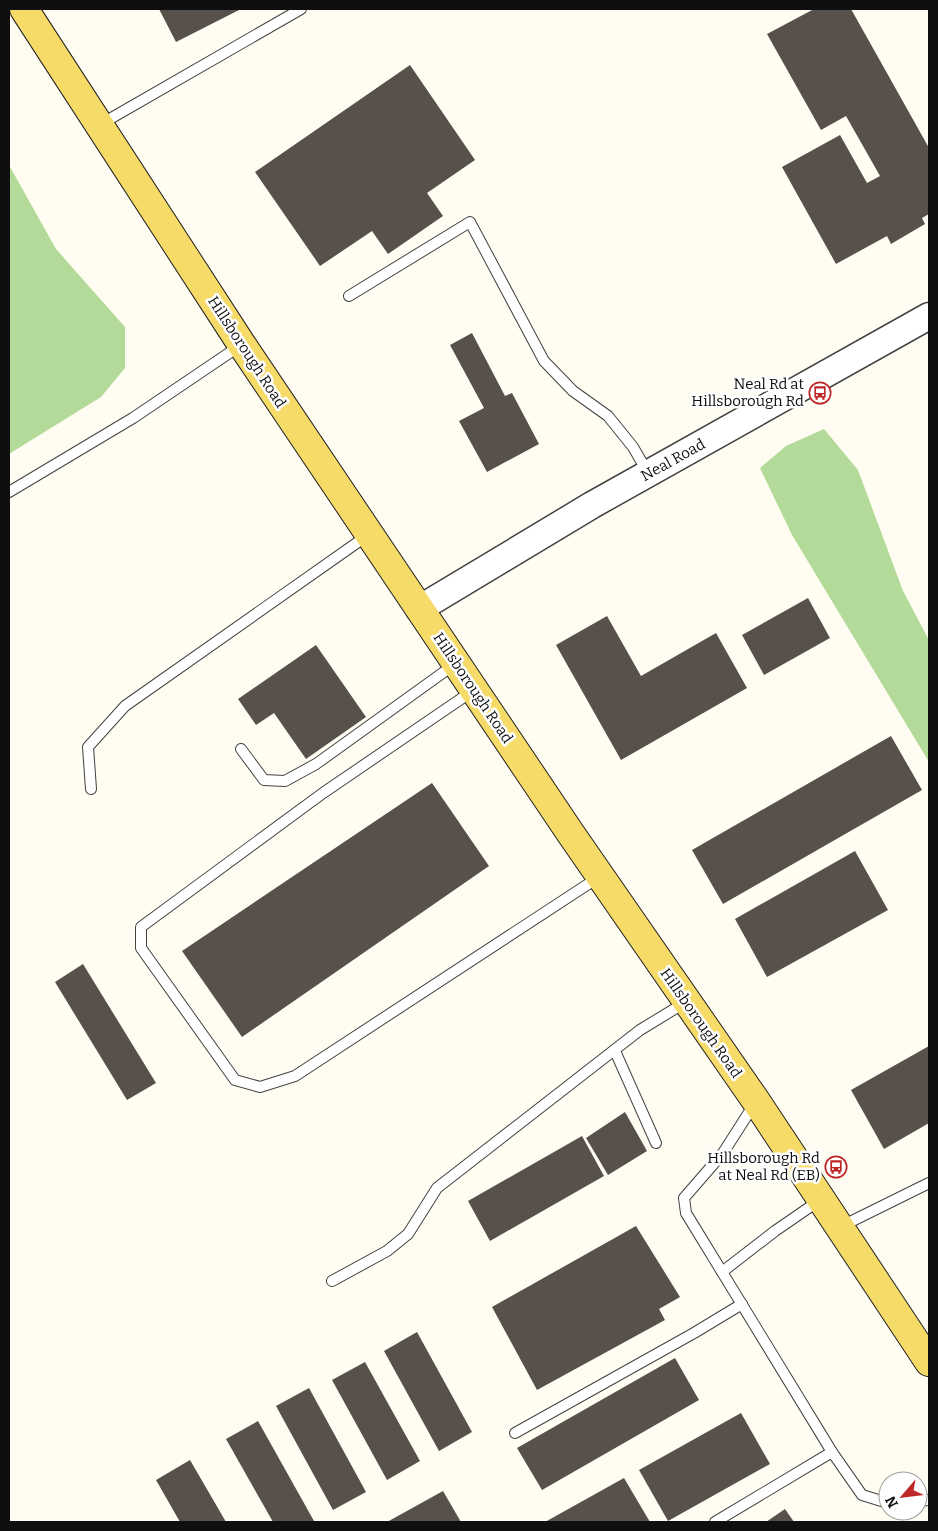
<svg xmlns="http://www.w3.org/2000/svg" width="938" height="1531" font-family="Bitter,serif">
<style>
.forest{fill:#b4da9a}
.building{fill:#57504b}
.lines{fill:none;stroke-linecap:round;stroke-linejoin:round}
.service-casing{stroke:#424242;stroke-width:12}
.tertiary-casing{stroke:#424242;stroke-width:29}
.primary-casing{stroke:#202020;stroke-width:30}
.service{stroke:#fff;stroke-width:10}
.tertiary{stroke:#fff;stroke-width:26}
.primary{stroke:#f7db69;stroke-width:28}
.labels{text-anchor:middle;stroke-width:5;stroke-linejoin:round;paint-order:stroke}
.street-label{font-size:15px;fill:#0f0f0f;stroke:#fff}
.poi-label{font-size:15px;fill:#0f0f0f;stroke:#fff;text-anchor:end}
</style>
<rect width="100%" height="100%" fill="#fffdf1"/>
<g class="forest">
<path d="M9 165 56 249 125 327V368L101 397 9 454Z"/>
<path d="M824 429 858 470 903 591 929 640V762L792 535 760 468 786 446Z"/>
</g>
<g class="building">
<path d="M159 9H241L176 42Z"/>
<path d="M814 9H851L929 148V214L922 218 925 224 891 244 887 236 836 264 782 167 840 135 867 183 880 176 846 116 821 130 767 34Z"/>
<path d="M410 65 475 160 427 193 443 216 388 254 372 231 320 266 255 172Z"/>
<path d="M472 333 505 396 512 393 539 444 487 472 459 421 484 408 450 345Z"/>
<path d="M808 598 830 638 764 675 742 635Z"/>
<path d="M607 616 641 676 716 633 747 688 621 760 556 645Z"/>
<path d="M316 645 366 717 306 759 274 713 256 725 238 699Z"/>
<path d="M891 736 922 790 723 904 692 850Z"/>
<path d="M432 783 489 866 242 1037 182 951Z"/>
<path d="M855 851 888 910 767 977 735 919Z"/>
<path d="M83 964 156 1083 127 1100 55 982Z"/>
<path d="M929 1046V1123L884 1149 851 1090Z"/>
<path d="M625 1112 647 1151 608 1175 586 1138Z"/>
<path d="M582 1136 604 1176 490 1241 468 1201Z"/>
<path d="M636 1226 680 1297 659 1309 665 1320 537 1390 492 1307Z"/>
<path d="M417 1332 472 1432 439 1451 384 1351Z"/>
<path d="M675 1358 699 1400 542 1490 517 1448Z"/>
<path d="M365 1362 420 1461 387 1480 332 1380Z"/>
<path d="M309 1388 366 1492 333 1510 276 1406Z"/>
<path d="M741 1413 770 1464 668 1521 639 1470Z"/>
<path d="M258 1421 314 1521 312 1522H273L226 1439Z"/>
<path d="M190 1460 226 1522H180L156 1480Z"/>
<path d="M624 1478 650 1522H545Z"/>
<path d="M443 1491 461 1522H387Z"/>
<path d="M785 1509 794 1522H766Z"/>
</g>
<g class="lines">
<g class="service-casing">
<g id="service">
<path d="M101 124 301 9"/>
<path d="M349 296 470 222 544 361 573 391 608 416 633 447 648 473"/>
<path d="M9 492 133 418 241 345"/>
<path d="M474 690 323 793 141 927V948L235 1080 260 1087 295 1076 599 877"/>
<path d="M241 749 264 780 285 781 316 764 455 664"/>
<path d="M91 789 88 747 125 706 368 535"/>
<path d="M615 1051 656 1143"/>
<path d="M755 1103 723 1153 684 1198 686 1213 832 1452 862 1495 888 1503"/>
<path d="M840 1227 929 1183"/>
<path d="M722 1272 775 1231 820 1200"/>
<path d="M332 1281 387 1251 408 1234 437 1188 640 1030 686 1002"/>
<path d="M515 1433 694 1333 742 1304"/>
<path d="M918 1501 929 1500"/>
<path d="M715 1522 832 1452"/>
</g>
</g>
<g class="tertiary-casing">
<path id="tertiary" d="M419 609 592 505 929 316"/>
</g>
<g class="primary-casing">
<path id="primary" d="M24 9 242 345 571 834 756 1101 929 1362"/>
</g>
<use href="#service" class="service"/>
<use href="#tertiary" class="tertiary"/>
<use href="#primary" class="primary"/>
</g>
<defs>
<g id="bus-ring" transform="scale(1.125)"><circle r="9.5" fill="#fff" stroke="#be2728" stroke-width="1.5"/><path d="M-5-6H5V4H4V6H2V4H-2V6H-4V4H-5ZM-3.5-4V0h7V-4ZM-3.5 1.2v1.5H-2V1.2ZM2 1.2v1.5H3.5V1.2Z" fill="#be2728"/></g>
</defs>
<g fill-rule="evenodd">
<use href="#bus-ring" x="820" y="393"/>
<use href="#bus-ring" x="836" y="1167"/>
</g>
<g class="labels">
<g class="street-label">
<text transform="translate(247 352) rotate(57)" y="5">Hillsborough Road</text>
<text transform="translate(673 460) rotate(-29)" y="5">Neal Road</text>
<text transform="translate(473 688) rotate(56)" y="5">Hillsborough Road</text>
<text transform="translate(701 1023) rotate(55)" y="5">Hillsborough Road</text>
</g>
<g class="poi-label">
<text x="804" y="389">Neal Rd at<tspan x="804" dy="17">Hillsborough Rd</tspan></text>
<text x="820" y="1163">Hillsborough Rd<tspan x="820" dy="17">at Neal Rd (EB)</tspan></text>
</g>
</g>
<rect width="938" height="1531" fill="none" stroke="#0f0f0f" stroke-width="20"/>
<g transform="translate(903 1496) rotate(242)"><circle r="24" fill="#ffffff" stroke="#9f9f9f"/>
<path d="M0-4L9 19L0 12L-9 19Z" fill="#be2728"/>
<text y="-8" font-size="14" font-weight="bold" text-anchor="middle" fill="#0f0f0f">N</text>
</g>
</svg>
